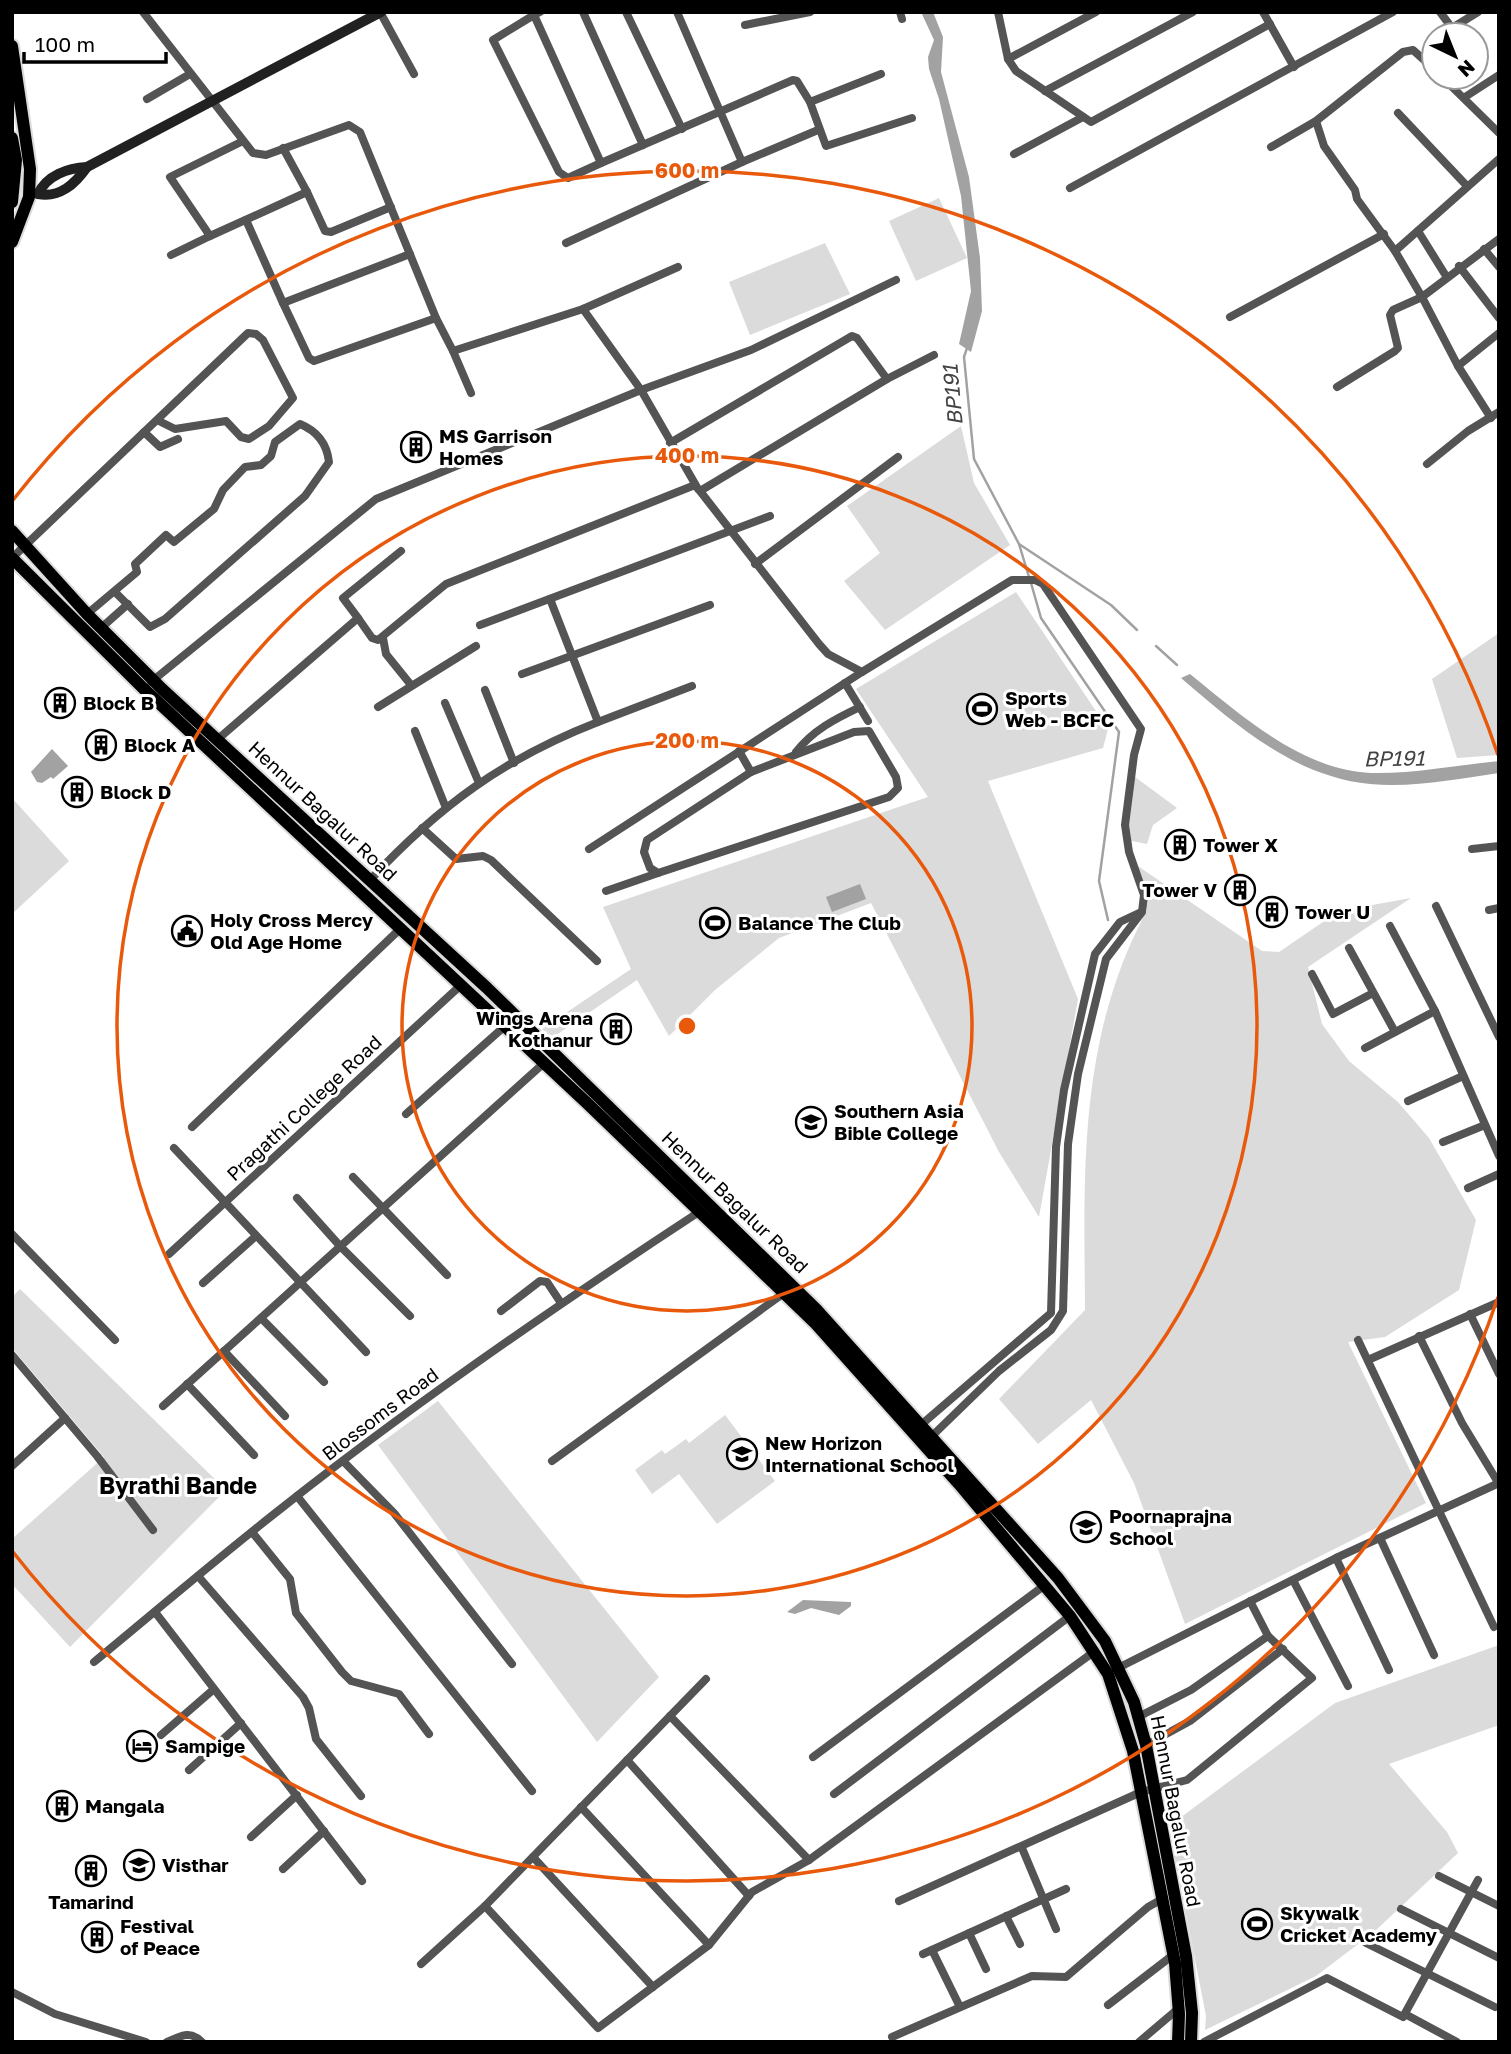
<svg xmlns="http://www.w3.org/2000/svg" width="1511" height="2054" font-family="'Golos Text',sans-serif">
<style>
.green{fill:#dbdbdb}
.water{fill:#a2a2a2}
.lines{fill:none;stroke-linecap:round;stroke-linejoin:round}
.stream{stroke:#a2a2a2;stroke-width:2.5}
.primary-casing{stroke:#dbdbdb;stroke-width:16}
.street{stroke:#545454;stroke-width:8}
.secondary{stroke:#212121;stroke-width:10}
.primary{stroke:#000;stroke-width:12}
.ring{fill:none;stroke:#e8590c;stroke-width:3.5}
.labels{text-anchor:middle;stroke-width:6;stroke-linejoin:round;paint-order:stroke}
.poi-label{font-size:19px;font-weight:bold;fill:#000;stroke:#fff;text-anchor:start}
.street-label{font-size:19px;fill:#000;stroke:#fff}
.water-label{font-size:21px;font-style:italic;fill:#434343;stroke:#fff}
.quarter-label{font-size:23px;font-weight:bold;fill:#000;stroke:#fff}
.centre{fill:#e8590c;stroke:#fff;stroke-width:3.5}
.ring-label{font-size:21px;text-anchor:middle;font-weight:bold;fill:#e8590c;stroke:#fff;stroke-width:6;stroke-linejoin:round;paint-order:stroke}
</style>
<rect width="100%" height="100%" fill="#fff"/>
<g class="green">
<path d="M939 198 967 258 916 281 889 221Z"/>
<path d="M825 243 850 294 750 335 729 282Z"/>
<path d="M961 426 974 483 1010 545 885 630 844 581 880 553 847 506Z"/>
<path d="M1016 592 1108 729 1103 748 988 781 1078 999 1039 1217 999 1152 871 903 779 938 715 990 669 1036 637 980 552 1038 542 1029 631 969 603 907 928 797 856 689Z"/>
<path d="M1499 633V755L1457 758 1432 679Z"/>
<path d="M1131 774 1177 808 1153 825 1147 844 1127 840Z"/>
<path d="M12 798 69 861 12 914Z"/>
<path d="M1132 862 1262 951 1279 952 1339 911 1411 898 1308 967 1322 1024 1349 1061 1398 1102 1429 1138 1476 1220 1459 1290 1385 1337 1348 1342 1426 1503 1185 1624 1134 1483 1091 1400 1038 1444 999 1399 1085 1310C1084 1169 1078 1039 1147 910Z"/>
<path d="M20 1289 226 1490 70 1647 12 1584V1539L104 1457 12 1348V1297Z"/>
<path d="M438 1401 659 1677 597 1742 378 1445Z"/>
<path d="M725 1415 775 1481 717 1524 679 1474 652 1494 635 1470 662 1450 665 1454 686 1439 689 1443Z"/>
<path d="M1499 1645V1725L1389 1764 1447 1832 1458 1853 1374 1932 1316 1976 1205 2030 1206 2016 1169 1826 1335 1703Z"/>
</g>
<g class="water">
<path d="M921 12H933L943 37 941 72 969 177 980 258 982 311 971 352 959 344 971 291 961 196 939 99 929 69 928 57 934 40Z"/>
<path d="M1190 674C1241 715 1301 770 1371 773 1413 774 1457 765 1499 761V773C1457 779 1413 788 1370 784 1295 777 1236 725 1181 678Z"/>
<path d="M52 749 68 766 53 779 51 777 42 783 37 782 31 772Z"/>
<path d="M860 884 866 899 832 912 826 897Z"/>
<path d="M803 1600 851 1602V1606L839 1615 811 1608 795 1614 787 1612Z"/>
</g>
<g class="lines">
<g class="stream">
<path d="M968 345 964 357 974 459 1019 544 1111 605 1137 630"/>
<path d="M1019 544 1029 577"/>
<path d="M1031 583 1041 618 1119 732 1099 881 1108 920"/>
<path d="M1156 646 1177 665"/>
</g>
<g class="primary-casing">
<g id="primary">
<path d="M12 46 30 169 29 197 12 242"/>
<path d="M12 138 16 160 12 202"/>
<path d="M12 531 87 614 162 689 487 988 816 1309 1058 1578 1105 1641 1134 1702 1146 1745 1186 1956 1192 2013 1191 2042"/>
<path d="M12 558 143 688 588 1104 816 1324 959 1484 1070 1616 1108 1674 1133 1751 1175 1963 1179 2014 1178 2042"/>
</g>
</g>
<g class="street">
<path d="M143 12 253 153 266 155 349 125 360 132 436 318 453 351 583 309 678 267"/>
<path d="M380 12 414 74"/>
<path d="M583 12 643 145"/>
<path d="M626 12 682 129"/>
<path d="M900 12 902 19"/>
<path d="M998 12 1008 59 1016 71 1091 122 1270 24"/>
<path d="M1263 12 1294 67"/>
<path d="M1440 12 1452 28 1478 12"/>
<path d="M534 15 601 163 568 178 559 172 493 40 534 15 540 12"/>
<path d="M745 25 810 12"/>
<path d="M1008 59 1096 12"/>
<path d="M1442 77 1499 133"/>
<path d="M1045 91 1193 12"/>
<path d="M1465 97 1499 75"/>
<path d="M147 99 190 74"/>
<path d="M810 102 881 74"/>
<path d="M1398 113 1467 186"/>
<path d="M1316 121 1324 146 1355 190 1357 199 1395 251 1499 159"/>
<path d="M1271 147 1316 121 1403 52 1413 50 1434 69"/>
<path d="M1014 154 1083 117"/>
<path d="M742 162 818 130"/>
<path d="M601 163 793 80 797 81 810 102 826 146 912 118"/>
<path d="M1070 188 1393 12"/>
<path d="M307 192 325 231 331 232 391 207"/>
<path d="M246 220 283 303 410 254"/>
<path d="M1418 231 1446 276"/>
<path d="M210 236 307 192 283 148"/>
<path d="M566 243 742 162 677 12"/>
<path d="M1484 249 1499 267"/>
<path d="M1395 251 1422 297 1499 239"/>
<path d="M171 255 210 236 170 177 243 141"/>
<path d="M1459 266 1499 318"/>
<path d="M283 303 309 358 314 361 436 318"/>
<path d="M1230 317 1384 234"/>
<path d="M453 351 471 393"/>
<path d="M1458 366 1499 333"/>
<path d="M1337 387 1395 351 1398 348 1390 315 1393 310 1422 297 1458 366 1491 418"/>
<path d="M144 432 160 447 178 439"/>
<path d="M670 443 852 336 857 338 887 379"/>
<path d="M1427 464 1468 431 1499 412"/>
<path d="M698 489 641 390 751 350 896 280"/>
<path d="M12 558 248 333 256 334 263 340 293 398 269 426 249 439 241 437 226 421 175 429 157 420"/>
<path d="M755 564 898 457"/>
<path d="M550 599 598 722 692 686"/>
<path d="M87 614 137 572 135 564 166 535 174 542 214 509 223 490 245 467 261 465 271 456 275 442 300 424C317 431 327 444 329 462L305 496 165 619 150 627 115 592"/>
<path d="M358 618 343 598 401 551"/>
<path d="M480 625 770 516"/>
<path d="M101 628 128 604"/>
<path d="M383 638 386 654 411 685"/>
<path d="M522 674 710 605"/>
<path d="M151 682 376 499 641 390 583 309"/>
<path d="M845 683 868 721"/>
<path d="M485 690 514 763"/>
<path d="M445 703 479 783"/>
<path d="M378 707 476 646"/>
<path d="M415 731 446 808"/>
<path d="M869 731 896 777 898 788 889 797 658 873 650 868 644 852 647 840 751 772 854 732Z"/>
<path d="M218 739 358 618 372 638 378 640 446 584 695 485"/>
<path d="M739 751 751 772"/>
<path d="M796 752C813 730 835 719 860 707"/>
<path d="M422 828 456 859 483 856 491 860 597 961"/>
<path d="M589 849 862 672"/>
<path d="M1472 849 1499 846"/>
<path d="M370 880C439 806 503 759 598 722"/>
<path d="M606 891 658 873"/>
<path d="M1436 906 1499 1037"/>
<path d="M1489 910 1499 908"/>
<path d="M1390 926 1435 1011 1499 1156"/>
<path d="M1349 948 1395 1032"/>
<path d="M1312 974 1333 1014 1373 993"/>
<path d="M1365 1048 1435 1011"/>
<path d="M1408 1101 1463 1076"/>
<path d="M406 1114 505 1026"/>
<path d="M192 1127 400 929"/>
<path d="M1443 1142 1485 1125"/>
<path d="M174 1148 366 1352"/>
<path d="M353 1177 447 1275"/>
<path d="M1468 1188 1499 1174"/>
<path d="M297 1198 340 1246 410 1316"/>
<path d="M12 1234 115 1340"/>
<path d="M169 1254 461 985"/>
<path d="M203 1283 256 1236"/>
<path d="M501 1311 540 1281 547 1282 561 1303"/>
<path d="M1470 1314 1499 1374"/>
<path d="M261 1318 324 1382"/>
<path d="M1419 1336 1462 1423 1499 1484"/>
<path d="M1358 1340 1494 1627"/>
<path d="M224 1351 285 1416"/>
<path d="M12 1355 97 1456 153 1530"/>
<path d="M1368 1360 1499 1302"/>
<path d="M187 1384 254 1455"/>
<path d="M163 1406 544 1063"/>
<path d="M922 1424 1051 1313 1056 1147 1064 1090 1095 954 1120 922 1139 913"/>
<path d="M932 1436 999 1371 1051 1330 1063 1311 1068 1144 1078 1074 1106 959 1142 912 1144 895 1129 852 1125 825 1134 755 1141 729 1043 584 1035 580H1012L862 672 828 654 819 644 700 491 887 379 934 355"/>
<path d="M343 1461 394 1513 512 1664"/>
<path d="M552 1461 784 1293"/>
<path d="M12 1466 65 1418"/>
<path d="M297 1496 532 1791"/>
<path d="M252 1532 290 1579 296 1613 342 1672 351 1681 399 1694 429 1734"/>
<path d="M1380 1538 1434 1655"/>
<path d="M1336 1558 1389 1670"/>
<path d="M198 1576 303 1697 309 1708 316 1739 361 1796"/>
<path d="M1293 1580 1348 1686"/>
<path d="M155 1612 362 1881"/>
<path d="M94 1662C157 1610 219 1557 283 1507 417 1401 557 1305 699 1212"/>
<path d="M1116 1669 1336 1558 1499 1483"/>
<path d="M670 1716 809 1860"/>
<path d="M1138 1717 1191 1690 1268 1636"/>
<path d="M161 1735 214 1689"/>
<path d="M1146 1745 1190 1721 1283 1649"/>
<path d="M813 1757 1045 1585"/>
<path d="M627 1760 749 1896"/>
<path d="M189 1770 241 1723"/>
<path d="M834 1794 1070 1616"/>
<path d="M581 1807 709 1945"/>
<path d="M251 1837 297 1795"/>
<path d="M1022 1848 1056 1929"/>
<path d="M533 1857 653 1987"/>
<path d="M283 1869 324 1831"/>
<path d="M1439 1876 1499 1906"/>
<path d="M899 1901 1141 1792 1187 1780 1312 1678 1268 1636 1250 1601"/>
<path d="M485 1906 598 2028 709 1945 752 1892 809 1860 1095 1651"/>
<path d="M1401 1909 1499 1958"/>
<path d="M1006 1916 1020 1944"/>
<path d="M969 1933 986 1969"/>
<path d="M1366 1943 1495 2007"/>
<path d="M932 1950 959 2005"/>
<path d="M923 1954 1066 1889"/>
<path d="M421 1964 485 1906 706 1679"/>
<path d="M12 1992 55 2014 146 2042"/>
<path d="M1108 2005 1173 1955"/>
<path d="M1405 2014 1457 2042"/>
<path d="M892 2037 1032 1976 1066 1977 1148 1907 1164 1898"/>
<path d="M167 2042C181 2036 190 2030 202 2042"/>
<path d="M1139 2042 1179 2008"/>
<path d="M1204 2042 1327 1978 1403 2017 1478 1880"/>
</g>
<g class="secondary">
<path d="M38 194C47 175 68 168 87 167L381 12"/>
<path d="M38 194C60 198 75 184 87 167"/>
</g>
<use href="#primary" class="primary"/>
</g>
<g class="ring">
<circle cx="687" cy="1026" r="285"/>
<circle cx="687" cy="1026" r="570"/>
<path d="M1498 1297A855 855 0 0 1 13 1552M13 500A855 855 0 0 1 1498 755"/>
</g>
<defs>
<g id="building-ring" transform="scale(1.575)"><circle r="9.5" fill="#fff" stroke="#000" stroke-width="1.5"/><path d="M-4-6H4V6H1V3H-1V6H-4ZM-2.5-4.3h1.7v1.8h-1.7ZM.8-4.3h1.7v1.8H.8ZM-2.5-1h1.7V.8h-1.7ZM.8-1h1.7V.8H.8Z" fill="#000"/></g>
<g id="stadium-ring" transform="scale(1.575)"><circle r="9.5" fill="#fff" stroke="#000" stroke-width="1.5"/><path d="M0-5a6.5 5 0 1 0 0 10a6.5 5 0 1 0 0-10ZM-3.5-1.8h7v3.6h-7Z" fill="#000"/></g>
<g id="civic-ring" transform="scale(1.575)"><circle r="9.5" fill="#fff" stroke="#000" stroke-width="1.5"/><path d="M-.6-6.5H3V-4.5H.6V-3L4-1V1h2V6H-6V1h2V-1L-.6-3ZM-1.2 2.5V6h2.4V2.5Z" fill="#000"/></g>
<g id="university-ring" transform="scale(1.575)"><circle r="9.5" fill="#fff" stroke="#000" stroke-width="1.5"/><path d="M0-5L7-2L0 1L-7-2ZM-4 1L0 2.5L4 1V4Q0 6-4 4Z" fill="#000"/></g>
<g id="school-ring" transform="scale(1.575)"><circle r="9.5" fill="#fff" stroke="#000" stroke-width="1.5"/><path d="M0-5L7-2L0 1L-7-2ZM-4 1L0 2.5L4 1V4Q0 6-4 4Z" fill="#000"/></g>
<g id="hotel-ring" transform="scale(1.575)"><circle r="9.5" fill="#fff" stroke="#000" stroke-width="1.5"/><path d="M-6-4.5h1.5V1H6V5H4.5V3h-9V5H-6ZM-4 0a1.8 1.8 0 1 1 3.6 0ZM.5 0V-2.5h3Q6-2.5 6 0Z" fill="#000"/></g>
</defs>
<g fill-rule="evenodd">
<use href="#building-ring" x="416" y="447"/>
<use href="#building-ring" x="60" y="703"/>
<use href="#stadium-ring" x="982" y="709"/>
<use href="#building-ring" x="101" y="745"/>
<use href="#building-ring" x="77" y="792"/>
<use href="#building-ring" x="1180" y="845"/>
<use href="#building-ring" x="1240" y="890"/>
<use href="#building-ring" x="1272" y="912"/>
<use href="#stadium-ring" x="715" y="923"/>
<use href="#civic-ring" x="187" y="931"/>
<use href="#building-ring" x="616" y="1029"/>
<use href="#university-ring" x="811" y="1122"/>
<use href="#school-ring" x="742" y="1454"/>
<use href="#school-ring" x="1086" y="1527"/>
<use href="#hotel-ring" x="142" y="1746"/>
<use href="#building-ring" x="62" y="1806"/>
<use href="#university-ring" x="139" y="1865"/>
<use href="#building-ring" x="91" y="1871"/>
<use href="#stadium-ring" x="1257" y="1924"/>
<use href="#building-ring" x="97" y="1937"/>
</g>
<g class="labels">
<g class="poi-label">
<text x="439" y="443">MS Garrison<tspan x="439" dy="22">Homes</tspan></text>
<text x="1005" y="705">Sports<tspan x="1005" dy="22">Web - BCFC</tspan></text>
<text x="83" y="710">Block B</text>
<text x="124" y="752">Block A</text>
<text x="100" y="799">Block D</text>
<text x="1203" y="852">Tower X</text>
<text x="1217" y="897" text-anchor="end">Tower V</text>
<text x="1295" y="919">Tower U</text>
<text x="210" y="927">Holy Cross Mercy<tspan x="210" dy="22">Old Age Home</tspan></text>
<text x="738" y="930">Balance The Club</text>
<text x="593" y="1025" text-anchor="end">Wings Arena<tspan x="593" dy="22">Kothanur</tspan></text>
<text x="834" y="1118">Southern Asia<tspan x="834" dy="22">Bible College</tspan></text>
<text x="765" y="1450">New Horizon<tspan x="765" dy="22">International School</tspan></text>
<text x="1109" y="1523">Poornaprajna<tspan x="1109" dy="22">School</tspan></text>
<text x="165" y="1753">Sampige</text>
<text x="85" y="1813">Mangala</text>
<text x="162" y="1872">Visthar</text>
<text x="91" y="1909" text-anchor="middle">Tamarind</text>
<text x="1280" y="1920">Skywalk<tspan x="1280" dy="22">Cricket Academy</tspan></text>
<text x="120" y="1933">Festival<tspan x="120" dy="22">of Peace</tspan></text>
</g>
<g class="street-label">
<text transform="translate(323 811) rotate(43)" y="7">Hennur Bagalur Road</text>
<text transform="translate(304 1108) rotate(-43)" y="7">Pragathi College Road</text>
<text transform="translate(735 1202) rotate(44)" y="7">Hennur Bagalur Road</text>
<text transform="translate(380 1414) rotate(-37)" y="7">Blossoms Road</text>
<text transform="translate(1176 1811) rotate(79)" y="7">Hennur Bagalur Road</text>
</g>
<g class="water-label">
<text transform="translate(953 395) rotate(-95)" y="7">BP191</text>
<text transform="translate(1394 759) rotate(-1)" y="7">BP191</text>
</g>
<g class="quarter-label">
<text x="178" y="1494">Byrathi Bande</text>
</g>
</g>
<circle cx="687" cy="1026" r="10" class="centre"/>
<g class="ring-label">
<text x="687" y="178">600 m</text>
<text x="687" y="463">400 m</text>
<text x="687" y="748">200 m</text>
</g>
<rect width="1511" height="2054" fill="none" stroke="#000000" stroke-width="28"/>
<g transform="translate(1455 56) rotate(137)"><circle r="33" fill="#ffffff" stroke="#999999" stroke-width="2"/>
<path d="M0-5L12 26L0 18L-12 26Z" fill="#000000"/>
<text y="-10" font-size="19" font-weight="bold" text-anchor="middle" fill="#000000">N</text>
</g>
<path d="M24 52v10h142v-10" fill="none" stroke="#000000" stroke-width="3.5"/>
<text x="35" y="52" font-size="21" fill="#000000" stroke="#ffffff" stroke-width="5" paint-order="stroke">100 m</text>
</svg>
